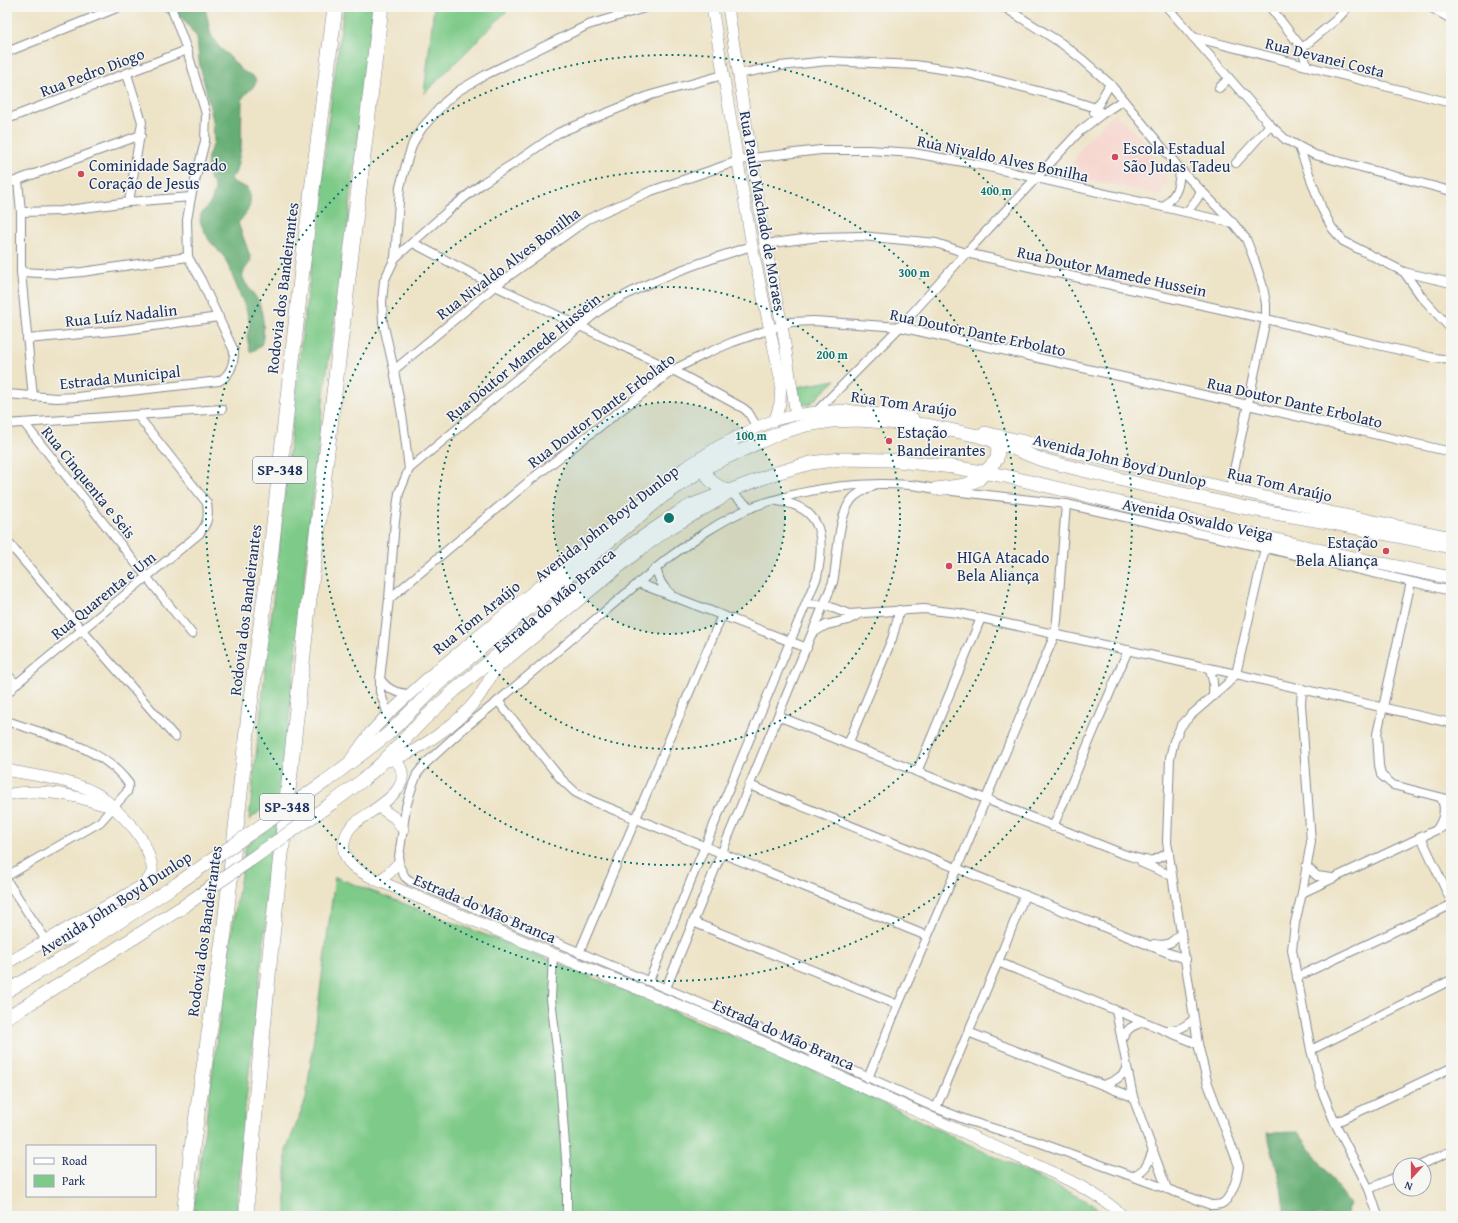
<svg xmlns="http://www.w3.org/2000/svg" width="1458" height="1223" font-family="'Gentium Book Plus',serif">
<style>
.built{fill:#f7d1c9}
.green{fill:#7eca88;stroke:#4c7c73}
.forest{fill:#66ae74;stroke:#406e69}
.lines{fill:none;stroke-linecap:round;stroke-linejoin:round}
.street-casing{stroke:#848992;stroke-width:10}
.secondary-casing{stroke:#848992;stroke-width:12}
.primary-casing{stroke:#848992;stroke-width:14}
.highway-casing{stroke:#848992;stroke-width:16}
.street{stroke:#fff;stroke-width:8}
.secondary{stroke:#fff;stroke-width:11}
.primary{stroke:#fff;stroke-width:13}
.highway{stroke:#fff;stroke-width:15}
.primary-bridge-casing{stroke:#848992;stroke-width:14;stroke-linecap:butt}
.primary-bridge{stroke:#fff;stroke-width:13}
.ring{fill:none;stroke:#0f766e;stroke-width:2;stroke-dasharray:2 4}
.poi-dot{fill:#d1495b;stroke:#f6f6f2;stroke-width:1.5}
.labels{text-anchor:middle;stroke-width:3;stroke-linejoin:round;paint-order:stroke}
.shield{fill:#f6f6f2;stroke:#5d6b8a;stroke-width:1}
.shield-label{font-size:15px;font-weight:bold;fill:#1b2f5e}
.street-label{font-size:16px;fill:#1b2f5e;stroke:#f6f6f2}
.poi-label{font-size:16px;fill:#1b2f5e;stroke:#f6f6f2;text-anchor:start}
.centre{fill:#0f766e;stroke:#f6f6f2;stroke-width:2}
.ring-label{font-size:12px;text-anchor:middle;font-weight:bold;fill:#0f766e;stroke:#f6f6f2;stroke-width:3;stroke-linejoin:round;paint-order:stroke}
</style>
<rect width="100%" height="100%" fill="#f6f6f2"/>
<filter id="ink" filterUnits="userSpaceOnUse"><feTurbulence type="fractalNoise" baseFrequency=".025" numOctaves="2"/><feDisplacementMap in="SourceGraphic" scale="8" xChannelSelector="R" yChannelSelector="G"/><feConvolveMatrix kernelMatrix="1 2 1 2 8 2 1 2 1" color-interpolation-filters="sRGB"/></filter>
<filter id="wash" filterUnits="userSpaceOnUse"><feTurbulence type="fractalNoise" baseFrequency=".012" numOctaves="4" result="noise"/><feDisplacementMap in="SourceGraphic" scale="16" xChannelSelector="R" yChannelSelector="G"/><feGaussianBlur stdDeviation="0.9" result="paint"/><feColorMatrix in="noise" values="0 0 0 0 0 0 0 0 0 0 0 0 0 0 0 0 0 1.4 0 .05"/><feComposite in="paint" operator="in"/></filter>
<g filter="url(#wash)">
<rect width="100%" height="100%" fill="#ede3c6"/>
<path class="built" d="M1114 113 1146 143 1165 176 1168 182 1161 195 1075 177 1070 168 1082 147Z"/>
<g class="green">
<path d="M344 7H374L345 246 324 393 281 794 249 820 302 335 315 241 328 124Z"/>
<path d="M434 7H511L424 94Z"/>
<path d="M836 380 809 405 803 404 798 399V387Z"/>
<path d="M277 823 244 1118 237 1216H193L230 942 246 845Z"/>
<path d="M335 877 561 964 816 1071 1091 1203 1106 1216H286V1151L306 1099Z"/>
</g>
<g class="forest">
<path d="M163 7H205L211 35 219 47 231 58 241 70 254 77 256 81C253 91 247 90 242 99L241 148 236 171 235 174 230 178 233 182 247 188C254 204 249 210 238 223L251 259C249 266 241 271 243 278 246 286 253 292 257 299 263 309 266 334 261 345 258 349 254 350 250 352L247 336 250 324 246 309 225 258 209 240 200 222 201 214 211 202 215 190 214 185 209 177 207 168 208 156 214 142 213 120 199 61 197 37 183 19 176 15 169 14 163 9Z"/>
<path d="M1298 1132 1350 1204 1346 1216H1285L1280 1180 1267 1133Z"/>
</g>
</g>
<g filter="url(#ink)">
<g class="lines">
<g class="street-casing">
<g id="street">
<path d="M1004 7 1061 43 1083 60 1110 84 1180 169 1233 223 1246 239 1254 259 1263 287 1266 304V319L1230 489"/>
<path d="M1167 7 1270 125 1285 139 1315 155 1451 191"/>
<path d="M1270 7 1302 48 1307 66"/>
<path d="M1430 7 1451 19"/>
<path d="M1193 37 1451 103"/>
<path d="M1302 48 1337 19 1348 7"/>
<path d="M7 52 119 7"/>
<path d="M127 74 142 122 129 202"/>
<path d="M738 74 780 66 828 61 915 65 968 73 1061 97 1096 108 1102 114"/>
<path d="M1219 88 1229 78"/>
<path d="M1094 112 1110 84"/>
<path d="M7 119 187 50"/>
<path d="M1299 147 1322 209 1332 228 1343 241 1404 272 1421 296 1451 329"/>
<path d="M1236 163 1270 125"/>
<path d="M18 181 21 212V272L33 397"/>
<path d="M7 184 141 135"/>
<path d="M1164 207C1177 193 1179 189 1180 169"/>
<path d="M21 212 61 211 129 202 191 197"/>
<path d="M1187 212 1197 199 1201 191"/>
<path d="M413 243 495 286 673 370 743 408 748 412 757 427"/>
<path d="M765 244 819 237 861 236 936 243 966 253 1266 319 1434 358 1451 360"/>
<path d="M395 258 449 210 484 182 516 162 558 133 651 95 723 75"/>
<path d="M21 272 60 274 82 272 188 257"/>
<path d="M1404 272 1451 283"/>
<path d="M27 339 124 330 219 317"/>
<path d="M394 370 495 286 588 219 651 191 738 161 751 158 821 150H869L913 153 975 164 1233 223"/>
<path d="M7 394 56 398 77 397 219 381C231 375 234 364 234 351L201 280 188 257 187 220 191 197 205 141 206 114 187 50 171 7"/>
<path d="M816 412 900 327 966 253 1080 131 1102 114 1123 100"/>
<path d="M24 423 192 634"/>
<path d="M7 424 222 409"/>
<path d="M409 469 596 313C641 282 700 262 752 246"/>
<path d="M941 490C931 488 921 486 911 485 872 482 834 485 796 494 781 498 765 502 750 508 720 521 693 540 667 559L498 701 462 730 426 763 417 774 411 790 406 807 398 864 405 877 410 881 750 1024 936 1108 969 1121 1038 1142 1211 1205C1214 1205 1218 1205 1221 1204 1231 1200 1238 1176 1239 1166L1207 1081 1198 1044 1167 842 1170 758 1174 741 1181 726 1190 716 1227 684 1236 674 1265 548"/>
<path d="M952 491 1066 504 1265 548 1451 591"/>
<path d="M729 492 751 508"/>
<path d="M7 541 82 630 175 737"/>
<path d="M656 568C659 579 661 586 670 593"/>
<path d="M1411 582 1377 734 1379 765 1381 775 1393 785 1451 800"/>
<path d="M638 583 807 648"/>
<path d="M389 599 533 478 673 370 707 353 733 342 791 322 814 321 900 327 1248 405 1451 452"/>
<path d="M807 604 825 605 849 614 924 609 958 613 1236 674 1451 723"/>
<path d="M813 633 826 625 848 620 858 615"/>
<path d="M1209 668C1213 678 1214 684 1213 695"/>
<path d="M7 674 16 684"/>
<path d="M380 679C388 690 396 693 410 694"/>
<path d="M1302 689 1301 704 1311 842 1302 893 1295 923 1292 950 1311 1050 1322 1091 1335 1123 1369 1189 1378 1216"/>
<path d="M7 694 16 684 199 534C208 523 209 517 207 503L138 416"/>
<path d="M498 701 561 779 575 792 592 801 927 936"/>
<path d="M388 714 380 692V679L389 599 395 521 399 493 409 469 403 421 394 370 383 322 382 302 384 281 395 258 400 187 407 161 413 143 422 128 445 102 458 91 487 74 588 25 648 7"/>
<path d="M778 716 1123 854C1145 860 1148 866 1169 852"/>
<path d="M7 721C49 736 102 746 129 784L127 792 100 822 7 876"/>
<path d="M848 744 892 639 897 621 899 610"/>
<path d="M917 772 981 618"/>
<path d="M749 785 1166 952 1186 959"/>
<path d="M1053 827 1128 650"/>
<path d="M1437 829C1443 820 1447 809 1441 798"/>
<path d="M1421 837 1451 901"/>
<path d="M1142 863 1172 876"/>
<path d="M1306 866 1317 876 1332 878"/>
<path d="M7 881 46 940"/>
<path d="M1302 893 1451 823"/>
<path d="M693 922 898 1005"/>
<path d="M1154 944C1167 947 1173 942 1181 933"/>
<path d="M579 953 722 615"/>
<path d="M553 954 551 999 559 1066 567 1172V1216"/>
<path d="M998 962 1198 1044"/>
<path d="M1297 977 1451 905"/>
<path d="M649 981 817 577C825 539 824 507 777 501"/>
<path d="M666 988 833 582C838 559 837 515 853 498 859 492 867 489 874 485"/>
<path d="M1116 1011 1133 1097 1167 1189"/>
<path d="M1167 1030C1179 1030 1185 1027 1194 1019"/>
<path d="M968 1032 1133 1097"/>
<path d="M1122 1039C1128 1028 1131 1026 1144 1022"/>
<path d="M1311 1050 1451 980"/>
<path d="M868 1078 898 1005 957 868 1055 634 1057 620 1066 504"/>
<path d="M1103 1085C1114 1082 1119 1078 1127 1070"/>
<path d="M936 1108 998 962 1025 895"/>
<path d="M1335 1123 1451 1068"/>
<path d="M1421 1165 1451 1151"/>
<path d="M1133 1176C1147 1169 1148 1164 1153 1150"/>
<path d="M1369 1189 1400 1175"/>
</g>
</g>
<g class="secondary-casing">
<g id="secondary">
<path d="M712 7 752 246 781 382 780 403 775 420"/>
<path d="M728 7 765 244 782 325 796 415"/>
<path d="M985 432 1335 513 1451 537"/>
<path d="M351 759 370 733 388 714 432 674 684 468 719 446 757 427 775 420 796 415 816 412 846 410 913 418"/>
<path d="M395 759C421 789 371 809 354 824 348 829 345 836 344 843 341 865 363 873 379 881L553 954 707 1017 1058 1175C1081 1186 1104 1198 1123 1216"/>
<path d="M389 761C416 753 460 722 477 699 485 689 490 675 499 666L639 551 668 530 720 500 727 494"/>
<path d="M7 768 11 771C38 776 80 781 102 797 110 803 117 811 124 818 134 828 143 838 148 853 153 868 156 872 143 885L7 963"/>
<path d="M7 795C27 790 55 792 76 797 88 800 100 804 112 807"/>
<path d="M379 807 395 818 403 829"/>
<path d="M379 881 388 874 398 864"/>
<path d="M813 1052 828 1067"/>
</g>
</g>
<g class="primary-casing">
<g id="primary">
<path d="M936 489 966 485 979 479 997 459 998 449 995 441"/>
<path d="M729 492C719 487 706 482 706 468 707 464 708 460 711 457 718 449 729 445 736 438"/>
<path d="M326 781 388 734 437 685 662 497 706 467 779 433 806 425 832 421 858 420 927 425 955 431 979 436 995 441 1042 460 1143 485 1246 508 1327 522 1451 547"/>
<path d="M332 803 363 780 382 763 423 720 455 690 634 543 678 513 692 505 776 473 811 463 841 459 889 460 953 467 1005 476 1335 554 1451 578"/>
<path d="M46 940C65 947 102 920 122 914"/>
<path d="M7 991 75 951 177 884"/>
<path d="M7 1017 21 1009 181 908"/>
</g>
</g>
<g class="highway-casing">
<g id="highway">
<path d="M184 1216 192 1148 224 933 250 705 270 560 302 270 335 7"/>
<path d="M247 1216V1197L251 1154 270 955 309 599 381 7"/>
</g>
</g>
<use href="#street" class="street"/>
<use href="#secondary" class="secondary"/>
<use href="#primary" class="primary"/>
<use href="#highway" class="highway"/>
<g class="primary-bridge-casing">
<g id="primary-bridge">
<path d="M177 884 326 781"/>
<path d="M181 908 332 803"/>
</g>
</g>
<use href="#primary-bridge" class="primary-bridge"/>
</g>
</g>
<circle cx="669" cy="518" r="116" fill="#0f766e" fill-opacity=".12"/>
<g class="ring">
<circle cx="669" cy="518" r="116"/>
<circle cx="669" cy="518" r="231"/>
<circle cx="669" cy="518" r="347"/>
<circle cx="669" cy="518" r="463"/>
</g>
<g class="poi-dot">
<circle cx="1115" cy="157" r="4"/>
<circle cx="81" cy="174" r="4"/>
<circle cx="889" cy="441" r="4"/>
<circle cx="1386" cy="551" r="4"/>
<circle cx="949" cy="566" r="4"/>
</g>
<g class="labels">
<g class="shield">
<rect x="253" y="457" width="54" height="26" rx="3"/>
<rect x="260" y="794" width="54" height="26" rx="3"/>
</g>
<g class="shield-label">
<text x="280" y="475">SP-348</text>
<text x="287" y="812">SP-348</text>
</g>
<g class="street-label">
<text transform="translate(1325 57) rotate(14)" y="6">Rua Devanei Costa</text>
<text transform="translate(92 72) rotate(-21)" y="6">Rua Pedro Diogo</text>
<text transform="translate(1003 158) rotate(12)" y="6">Rua Nivaldo Alves Bonilha</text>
<text transform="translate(763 211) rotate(80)" y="6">Rua Paulo Machado de Moraes</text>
<text transform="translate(508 263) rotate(-37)" y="6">Rua Nivaldo Alves Bonilha</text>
<text transform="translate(1112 271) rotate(12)" y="6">Rua Doutor Mamede Hussein</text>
<text transform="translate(282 288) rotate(-83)" y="6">Rodovia dos Bandeirantes</text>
<text transform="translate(121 315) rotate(-6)" y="6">Rua Luíz Nadalin</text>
<text transform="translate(978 332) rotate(12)" y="6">Rua Doutor Dante Erbolato</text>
<text transform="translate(523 357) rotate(-39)" y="6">Rua Doutor Mamede Hussein</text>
<text transform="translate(120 377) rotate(-6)" y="6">Estrada Municipal</text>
<text transform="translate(1295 402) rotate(13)" y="6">Rua Doutor Dante Erbolato</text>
<text transform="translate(904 403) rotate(8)" y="6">Rua Tom Araújo</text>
<text transform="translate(601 410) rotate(-37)" y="6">Rua Doutor Dante Erbolato</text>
<text transform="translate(1120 460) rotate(14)" y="6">Avenida John Boyd Dunlop</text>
<text transform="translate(89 482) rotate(51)" y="6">Rua Cinquenta e Seis</text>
<text transform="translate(1280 484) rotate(13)" y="6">Rua Tom Araújo</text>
<text transform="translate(1198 519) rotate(12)" y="6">Avenida Oswaldo Veiga</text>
<text transform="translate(606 523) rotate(-38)" y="6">Avenida John Boyd Dunlop</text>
<text transform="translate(103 595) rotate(-39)" y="6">Rua Quarenta e Um</text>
<text transform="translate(554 600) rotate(-40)" y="6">Estrada do Mão Branca</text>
<text transform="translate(245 610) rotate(-83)" y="6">Rodovia dos Bandeirantes</text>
<text transform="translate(476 617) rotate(-39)" y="6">Rua Tom Araújo</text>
<text transform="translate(115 903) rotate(-33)" y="6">Avenida John Boyd Dunlop</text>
<text transform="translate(485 908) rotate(23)" y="6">Estrada do Mão Branca</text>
<text transform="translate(204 931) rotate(-82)" y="6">Rodovia dos Bandeirantes</text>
<text transform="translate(784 1034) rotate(24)" y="6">Estrada do Mão Branca</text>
</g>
<g class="poi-label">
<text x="1123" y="154">Escola Estadual<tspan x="1123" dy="18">São Judas Tadeu</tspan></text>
<text x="89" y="171">Cominidade Sagrado<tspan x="89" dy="18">Coração de Jesus</tspan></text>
<text x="897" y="438">Estação<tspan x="897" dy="18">Bandeirantes</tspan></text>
<text x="1378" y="548" text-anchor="end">Estação<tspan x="1378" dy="18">Bela Aliança</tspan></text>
<text x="957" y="563">HIGA Atacado<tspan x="957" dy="18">Bela Aliança</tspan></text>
</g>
</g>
<circle cx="669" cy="518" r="6" class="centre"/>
<g class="ring-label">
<text x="996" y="195">400 m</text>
<text x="914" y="277">300 m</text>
<text x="832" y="359">200 m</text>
<text x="751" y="440">100 m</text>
</g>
<rect width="1458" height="1223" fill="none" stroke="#f6f6f2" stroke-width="24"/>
<rect x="26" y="1145" width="130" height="52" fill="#f6f6f2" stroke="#9ea6b7"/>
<rect x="34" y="1158" width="20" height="6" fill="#ffffff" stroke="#9ea6b7"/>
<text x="62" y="1165" font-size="12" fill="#1b2f5e">Road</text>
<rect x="34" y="1175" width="20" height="12" fill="#7eca88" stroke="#9ea6b7"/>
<text x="62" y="1185" font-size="12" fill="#1b2f5e">Park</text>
<g transform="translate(1412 1177) rotate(201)"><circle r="19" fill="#f6f6f2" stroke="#9ea6b7"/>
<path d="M0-3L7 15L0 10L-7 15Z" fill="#d1495b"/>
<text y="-6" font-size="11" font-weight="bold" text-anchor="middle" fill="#1b2f5e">N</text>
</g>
</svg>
